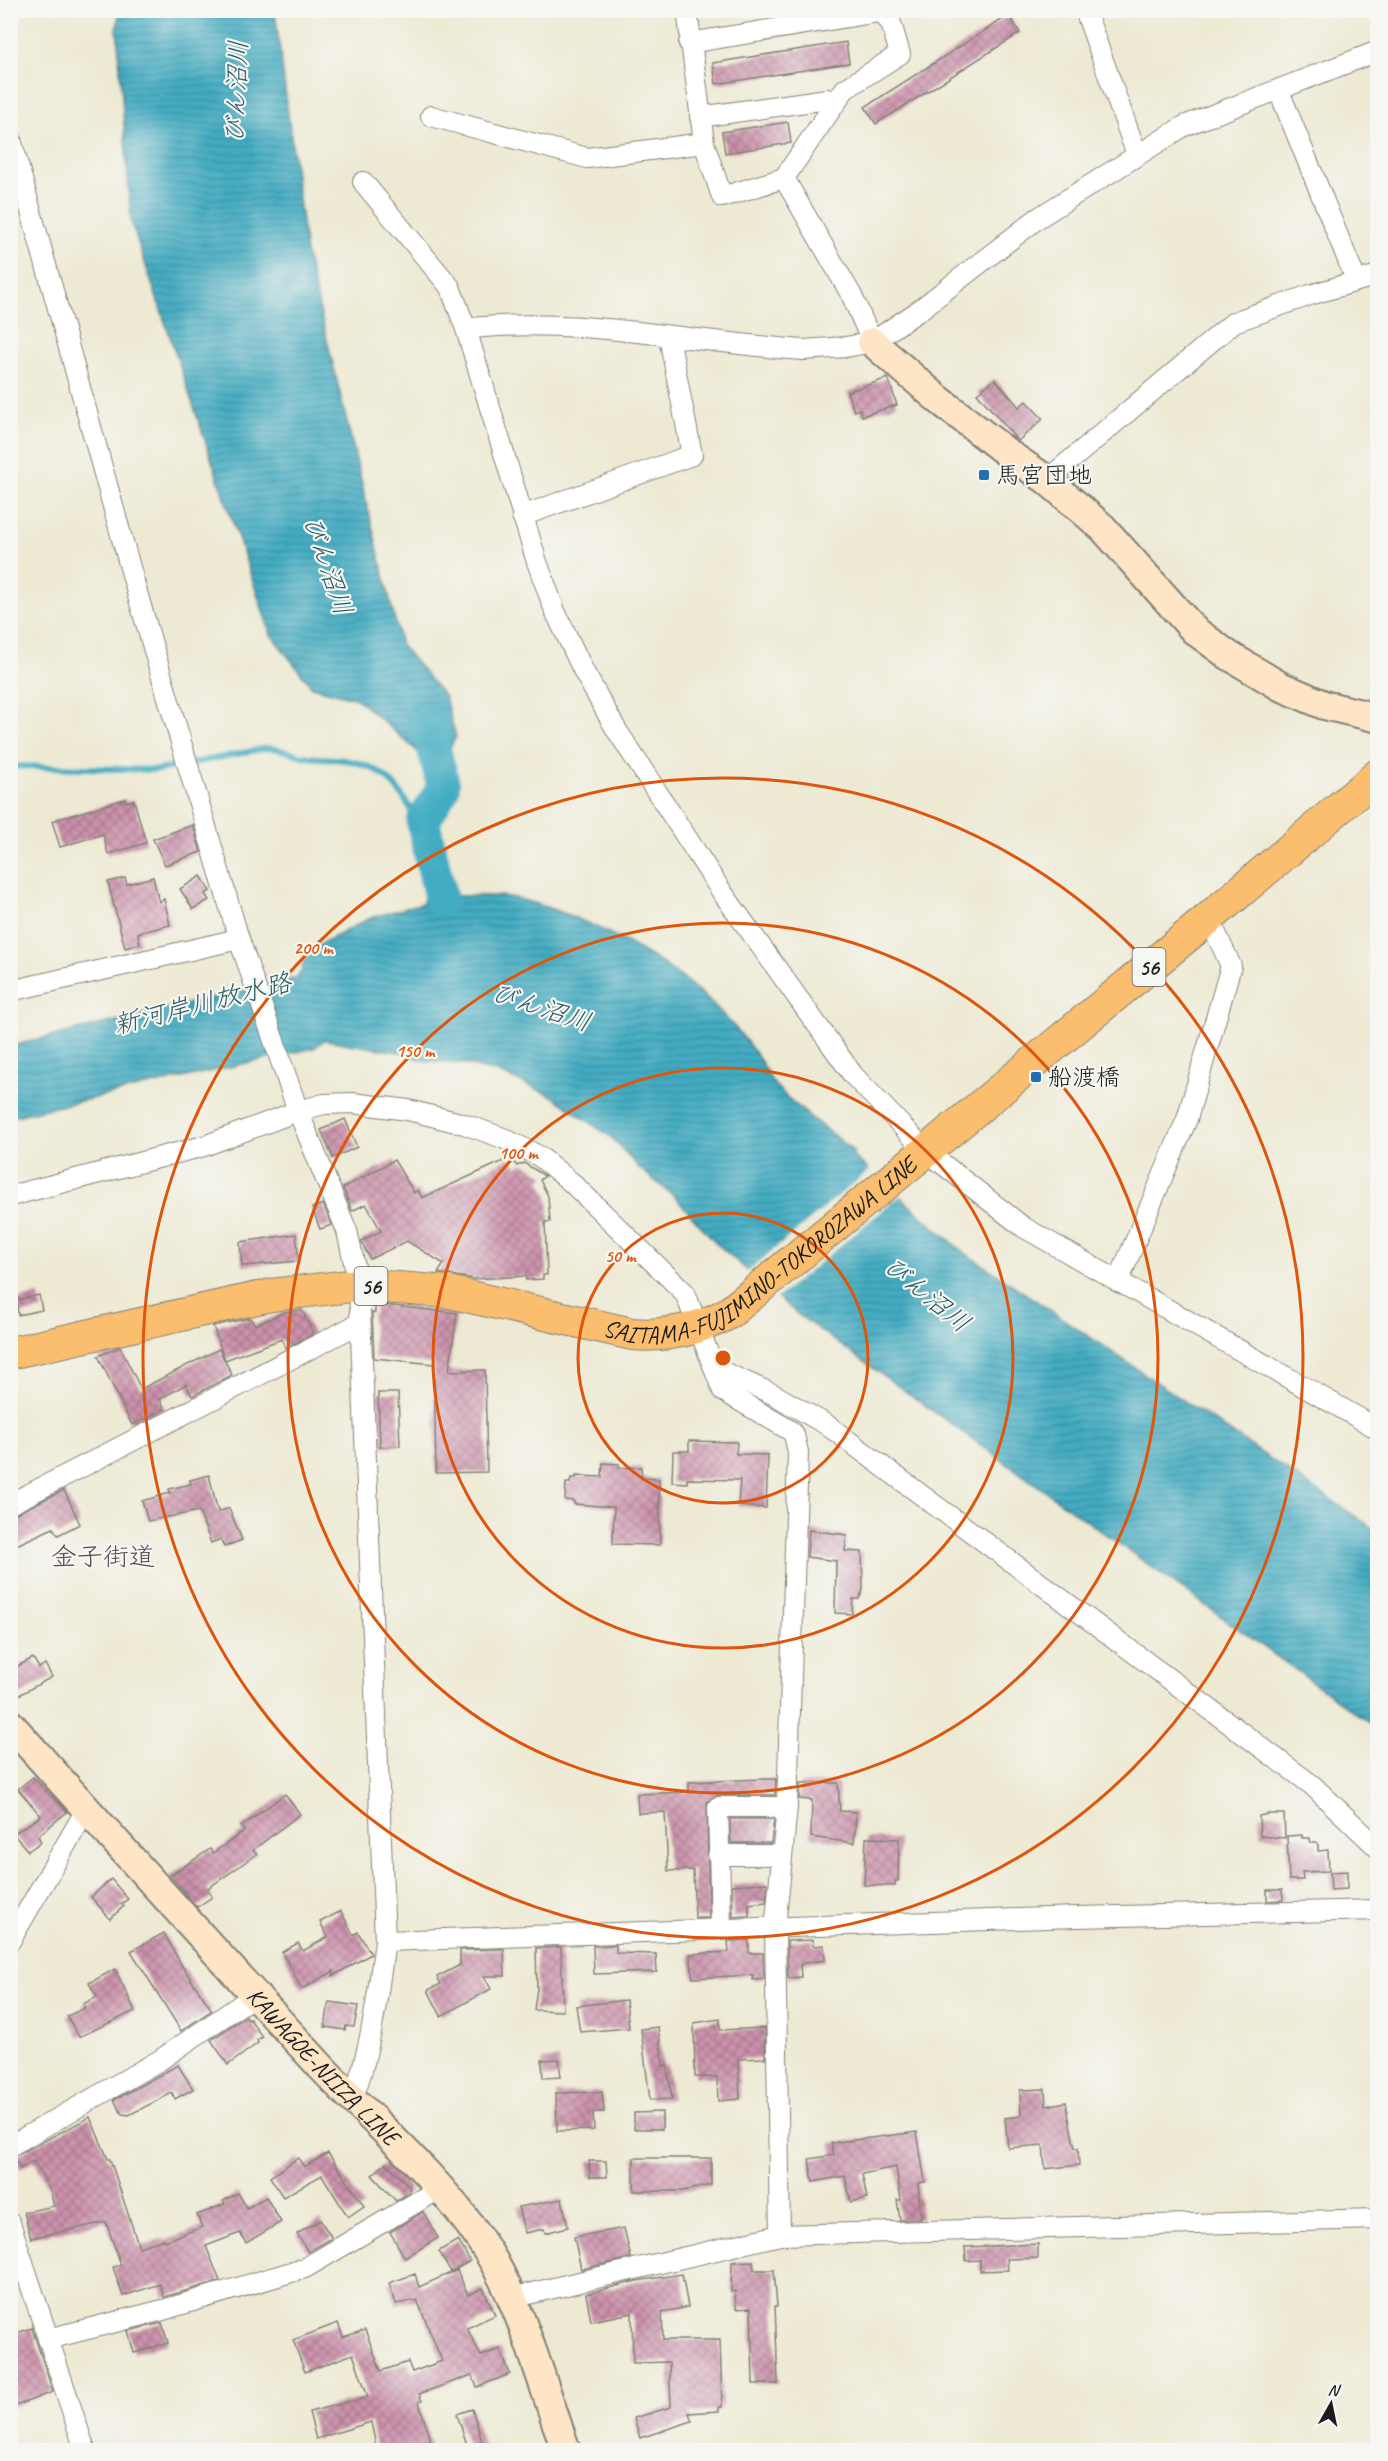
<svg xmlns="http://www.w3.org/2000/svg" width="1388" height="2461" font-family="Caveat,'Klee One',sans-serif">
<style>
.water{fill:url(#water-rules);stroke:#30646f;stroke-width:1.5}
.pier{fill:#ede9d3}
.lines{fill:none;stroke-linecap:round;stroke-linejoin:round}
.stream{stroke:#43acc2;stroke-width:6}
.river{stroke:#43acc2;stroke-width:34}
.building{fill:url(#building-cross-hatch)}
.street-casing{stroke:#848278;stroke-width:22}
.secondary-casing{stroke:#848278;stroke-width:32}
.primary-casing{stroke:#848278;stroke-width:34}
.street{stroke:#fff;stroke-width:20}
.secondary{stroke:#fde5c5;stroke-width:28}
.primary{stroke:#fabe6e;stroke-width:32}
.ring{fill:none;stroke:#de560d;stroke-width:3}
.poi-dot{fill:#1f6fb2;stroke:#f6f6f2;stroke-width:2}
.labels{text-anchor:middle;stroke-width:4.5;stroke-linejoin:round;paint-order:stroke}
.shield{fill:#f6f6f2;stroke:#5d5d5c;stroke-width:1.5}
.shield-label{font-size:22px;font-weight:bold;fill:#1c1c1c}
.poi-label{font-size:24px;fill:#1c1c1c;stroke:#f6f6f2;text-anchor:start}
.street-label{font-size:24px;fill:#1c1c1c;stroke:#f6f6f2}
.water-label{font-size:26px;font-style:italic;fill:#2e5d67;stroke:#f6f6f2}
.neighbourhood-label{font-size:26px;fill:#5a454e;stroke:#f6f6f2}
.centre{fill:#de560d;stroke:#f6f6f2;stroke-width:3}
.ring-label{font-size:18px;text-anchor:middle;font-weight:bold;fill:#de560d;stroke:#f6f6f2;stroke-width:4.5;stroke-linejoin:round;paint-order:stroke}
</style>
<defs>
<pattern id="water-rules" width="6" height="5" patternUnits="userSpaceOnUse" patternTransform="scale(1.5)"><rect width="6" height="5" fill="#43acc2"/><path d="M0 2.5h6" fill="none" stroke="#378b9d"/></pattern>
<pattern id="building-cross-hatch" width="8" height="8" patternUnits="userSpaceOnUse" patternTransform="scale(1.5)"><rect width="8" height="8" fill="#cc92ac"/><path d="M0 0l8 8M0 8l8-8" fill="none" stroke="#a5768b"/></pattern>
</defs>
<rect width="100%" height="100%" fill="#f6f6f2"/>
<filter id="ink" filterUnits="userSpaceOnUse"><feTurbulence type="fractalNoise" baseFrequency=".0167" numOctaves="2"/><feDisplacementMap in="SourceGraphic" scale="12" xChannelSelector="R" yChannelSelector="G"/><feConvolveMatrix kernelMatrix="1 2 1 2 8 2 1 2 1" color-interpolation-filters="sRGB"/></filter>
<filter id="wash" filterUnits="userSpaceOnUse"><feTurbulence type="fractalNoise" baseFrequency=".008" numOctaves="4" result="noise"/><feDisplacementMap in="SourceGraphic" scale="24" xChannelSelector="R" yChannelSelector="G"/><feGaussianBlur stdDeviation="1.35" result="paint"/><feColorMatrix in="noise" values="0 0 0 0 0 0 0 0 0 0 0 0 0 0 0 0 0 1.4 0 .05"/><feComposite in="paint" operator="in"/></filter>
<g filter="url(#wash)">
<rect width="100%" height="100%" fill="#ede9d3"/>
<g class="water">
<path d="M119 11H275L306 253 401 645 445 697 456 737 438 769 357 699 312 687 271 635 131 222 117 28Z"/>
<path d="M433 853 441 884 447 883 454 896C472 896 491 895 509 897 528 899 548 908 566 914 629 939 687 973 732 1024 742 1035 752 1048 760 1060 765 1068 769 1077 774 1084 797 1110 828 1129 854 1152L852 1155 961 1250 1377 1531V1728L797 1314 717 1244 675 1197 639 1168 612 1138 552 1096 497 1072 464 1064 421 1060 405 1053 325 1040 314 1048 11 1117 10 1046 296 978 302 971 303 962 320 944 370 918 423 903 425 889 429 887 425 855Z"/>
</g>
<path class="pier" d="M872 1168 902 1194 776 1299 746 1273Z"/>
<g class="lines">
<path class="stream" d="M10 766 158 770 267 748C280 748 290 753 303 756 316 759 331 758 344 760 386 766 398 788 419 822L423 821"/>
<path class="river" d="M427 722 443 784 442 790 423 821 441 899"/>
</g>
<g id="blocks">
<g class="building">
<path d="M1009 15 1020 33 876 124 865 107Z"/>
<path d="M846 42 849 63 716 84 713 63Z"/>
<path d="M788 122 791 143 725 153 722 132Z"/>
<path d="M888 378 897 405 862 416 860 409 854 411 847 392Z"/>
<path d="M995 379 1019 407 1026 401 1043 419 1018 441 977 393Z"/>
<path d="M125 799 126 802 134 800 146 843 108 854 103 834 60 847 52 821Z"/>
<path d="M193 825 201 852 165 865 153 839Z"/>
<path d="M201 876 210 891 205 894 209 900 193 909 180 889Z"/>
<path d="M153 877 159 902 164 899 170 925 138 933 140 944 125 948 108 882 125 878 127 884Z"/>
<path d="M345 1119 357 1147 333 1158 321 1130Z"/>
<path d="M510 1158 517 1166 524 1163 545 1176 540 1180 548 1196 550 1222H545L547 1275H543V1279L526 1280V1276L474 1279 438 1273 444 1264 407 1241 370 1259 361 1241 381 1231 366 1204 352 1211 343 1188 394 1160 414 1193 418 1190 422 1198Z"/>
<path d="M323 1204 332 1225 320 1229 312 1208Z"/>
<path d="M296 1234 299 1261 242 1266 240 1242Z"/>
<path d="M39 1295 42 1310 18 1315 16 1300Z"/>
<path d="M375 1304 457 1313 449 1371 485 1370 487 1472 436 1473 434 1364 374 1358 372 1313H375Z"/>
<path d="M302 1310 313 1334 286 1348 282 1339 225 1360 213 1326 250 1318 255 1325 285 1312Z"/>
<path d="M120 1347 141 1389 219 1349 232 1375 192 1396 186 1384 160 1399 165 1409 132 1425 98 1356Z"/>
<path d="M378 1393H398L400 1446 380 1447Z"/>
<path d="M689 1441 737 1442 736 1454 768 1455 766 1508 738 1506 740 1480 687 1479V1483L672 1482 673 1451H689Z"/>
<path d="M603 1463 619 1464V1468L641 1467 642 1478 659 1479 660 1545 613 1544 614 1507 574 1504V1501L565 1500 566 1483H570L571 1478H576V1476L602 1477Z"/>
<path d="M209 1475 218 1512 229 1508 242 1540 224 1547 221 1539 211 1543 199 1511 148 1521 142 1501 170 1493 169 1489 191 1484 190 1480Z"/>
<path d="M64 1490 80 1524 58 1535 53 1528 10 1548V1516Z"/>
<path d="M809 1530 847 1535 845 1551 862 1552 863 1590 859 1599H853L852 1614 835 1613 836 1561 807 1557Z"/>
<path d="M33 1658 39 1668 45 1664 52 1677 10 1700V1670Z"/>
<path d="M33 1777 67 1812 38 1836 41 1842 28 1851 13 1834 41 1816 18 1789Z"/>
<path d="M763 1779H776L775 1795H718L707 1802 709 1918H695L693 1870 668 1871 665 1812 638 1813 637 1794 689 1792V1782Z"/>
<path d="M800 1783H838L840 1811 856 1812 854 1843 811 1837 812 1800 799 1799Z"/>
<path d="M285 1794 300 1814 253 1850 257 1854 207 1889 212 1897 197 1907 170 1876 210 1849 213 1853 244 1831 241 1827Z"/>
<path d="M1268 1814H1284L1285 1838 1260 1836 1259 1816Z"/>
<path d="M730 1819H774L771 1843H731Z"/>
<path d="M1302 1835V1838H1309L1310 1843H1318V1851L1328 1850 1329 1871 1302 1872 1303 1880H1289L1287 1836Z"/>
<path d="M866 1838 899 1839 898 1881H895V1886L864 1885Z"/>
<path d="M1347 1871V1889L1331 1890 1330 1872Z"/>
<path d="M111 1879 128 1899 121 1904 124 1906 110 1919 91 1897Z"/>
<path d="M767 1883 766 1902 749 1904V1916L733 1917 732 1885Z"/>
<path d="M1267 1890H1282L1283 1900 1267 1901Z"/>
<path d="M341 1911 353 1935 358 1932 371 1954 333 1976 334 1971 302 1989 282 1952 298 1943 303 1951 328 1937 320 1922Z"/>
<path d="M164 1933 182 1966 212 2010 181 2031 131 1951Z"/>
<path d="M749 1940V1953H763L764 1979 753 1980V1975L693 1978 690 1954 729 1952 728 1941Z"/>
<path d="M813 1940V1946L824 1945 825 1960 804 1963 800 1965 801 1977 788 1978 787 1941Z"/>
<path d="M616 1945V1953L656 1954 657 1972 594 1974 593 1946Z"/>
<path d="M561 1947 563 2011 534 2010 537 1989 536 1948Z"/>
<path d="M504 1949 505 1976H484L491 1989 441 2016 428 1990 441 1984 437 1977 460 1965V1950Z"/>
<path d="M115 1969 135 2011 79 2037 67 2016 85 2008 83 2004 97 1997 89 1983Z"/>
<path d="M626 2000 629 2028 580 2032 576 2006Z"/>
<path d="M329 2002 358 2006 354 2027 346 2026 345 2030 325 2027Z"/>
<path d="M246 2016 248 2020 250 2019 262 2037 257 2040 258 2043 228 2065 211 2040Z"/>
<path d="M720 2019V2030L765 2028V2058L738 2059 740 2099 718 2101 717 2077H695L694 2023Z"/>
<path d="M658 2027 663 2066 667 2065 672 2099 650 2100 641 2029Z"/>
<path d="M559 2059 561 2077 543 2078 542 2060Z"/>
<path d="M178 2065 193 2089 175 2099 172 2093 129 2115 122 2114 114 2100Z"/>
<path d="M1045 2089 1046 2106 1066 2102 1073 2140 1075 2148H1078L1079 2165 1045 2169 1043 2145 1008 2148 1005 2118 1021 2116 1020 2090Z"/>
<path d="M602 2092 604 2112H593L594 2130 557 2131 556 2093Z"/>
<path d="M662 2112V2129H634V2113Z"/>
<path d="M90 2117 108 2159H110L139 2247 164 2239 165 2241 202 2227 197 2215 225 2204 223 2201 238 2193 247 2208 266 2197 281 2222 246 2243 240 2233 206 2246 220 2281 164 2297 160 2284 123 2296 113 2267 121 2265 106 2222 31 2238 24 2212 54 2206 50 2190 34 2161 20 2169 13 2157Z"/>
<path d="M917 2132 925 2182 918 2183 921 2219 900 2220 897 2200H901L896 2167 862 2174 867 2198 851 2202 845 2176 813 2182 809 2159 834 2155 831 2143Z"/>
<path d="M328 2153 364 2206 348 2217 322 2175 283 2197 270 2177 298 2158 304 2167Z"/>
<path d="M634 2158H711V2185L683 2191H634Z"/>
<path d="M589 2161H606L607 2177H590Z"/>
<path d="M386 2163 409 2186 410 2192 396 2201 372 2175Z"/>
<path d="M562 2199 568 2227 545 2233 544 2229 525 2233 518 2207Z"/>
<path d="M423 2212 438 2238 405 2258 390 2232Z"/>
<path d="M320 2220 332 2238 308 2252 297 2234Z"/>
<path d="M624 2228 631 2258 581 2269 574 2237Z"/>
<path d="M458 2240 470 2261 451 2272 439 2251Z"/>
<path d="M1038 2244V2258L1007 2259 1008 2270 980 2271V2260L966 2261 965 2247Z"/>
<path d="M753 2261 754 2270H774L777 2306H775L778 2384H753L751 2308 736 2309 735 2291 731 2292 732 2262Z"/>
<path d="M457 2270 468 2295 483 2288 495 2315 467 2328 481 2356 500 2349 510 2374 477 2387 472 2375 419 2394 422 2401 419 2402 433 2451H377L371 2422 316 2439 309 2412 368 2397 353 2354 305 2372 293 2340 338 2323 343 2337 365 2330 381 2371 408 2362 412 2372 442 2361 417 2300 396 2304 389 2283 415 2274 419 2287Z"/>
<path d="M682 2274 688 2307 662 2312 663 2340H720L722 2407H719V2411L689 2413 692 2421 640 2438 634 2418 671 2407 669 2362 633 2363 632 2313 591 2321 586 2294 636 2281Z"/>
<path d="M162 2323 168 2343 134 2353 128 2331Z"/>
<path d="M32 2328 53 2392 10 2408V2381L16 2379 10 2361V2335Z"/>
<path d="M472 2409 485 2451H469L457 2414Z"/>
</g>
</g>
</g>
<g filter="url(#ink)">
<use href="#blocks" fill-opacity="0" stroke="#848278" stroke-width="1.5"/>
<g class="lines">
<g class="street-casing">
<g id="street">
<path d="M687 10 704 143 722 197 784 178 845 89 900 54 891 23 879 10"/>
<path d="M1085 10 1137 155"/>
<path d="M689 43 879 12"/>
<path d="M1378 51 1184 126 1038 218 917 312 872 342 846 347 804 350C696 343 572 315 466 329L537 562 555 611 584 672 616 729 722 892 853 1075 926 1151 1023 1227 1378 1429"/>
<path d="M1279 91 1356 280"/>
<path d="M431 116 587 158 704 143"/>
<path d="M700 117 827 99 837 101"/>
<path d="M10 136 138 596 239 939 298 1111 347 1231 359 1285 385 1941C378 1993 371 2051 352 2100"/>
<path d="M784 178 852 296 872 342"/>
<path d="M363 182 450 287 466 329"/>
<path d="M1047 480 1234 322 1310 295 1378 275"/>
<path d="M522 516 692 455 669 337"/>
<path d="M10 991 239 939"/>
<path d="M10 1196 204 1146 298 1111 324 1104 353 1103 408 1110 464 1124 503 1138 539 1156 571 1182 685 1293 714 1368 773 1394 827 1425 1312 1785 1378 1848"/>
<path d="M1118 1282 1187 1119 1231 966 1209 918"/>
<path d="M714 1368 723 1391 791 1431 794 1435 798 1452 787 1807 775 1929 780 2235"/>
<path d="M10 1504 360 1323"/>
<path d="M718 1855H780"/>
<path d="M721 1930 718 1807H787"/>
<path d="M10 1941 86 1810"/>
<path d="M385 1941 1077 1917 1378 1910"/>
<path d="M10 2146 160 2060 255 1995"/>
<path d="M10 2223 85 2450"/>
<path d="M511 2298 780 2235 1378 2219"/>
<path d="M48 2339 163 2310 305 2268 439 2189"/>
</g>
</g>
<g class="secondary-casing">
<g id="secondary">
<path d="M872 342 938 399 1010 455 1047 480 1103 528 1194 630 1228 655 1280 686 1324 705 1378 718"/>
<path id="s1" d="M10 1724C114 1840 218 1955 323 2069 377 2126 440 2178 483 2244 520 2299 543 2387 566 2450"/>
</g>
</g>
<g class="primary-casing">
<g id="primary">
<path id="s2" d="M10 1353 271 1295 359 1285 449 1292 632 1334C667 1337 698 1330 729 1313L1209 918 1378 775"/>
</g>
</g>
<use href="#street" class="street"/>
<use href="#secondary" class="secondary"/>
<use href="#primary" class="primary"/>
</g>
</g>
<g class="ring">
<circle cx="723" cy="1358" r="145"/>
<circle cx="723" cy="1358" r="290"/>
<circle cx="723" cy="1358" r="435"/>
<circle cx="723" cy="1358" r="580"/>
</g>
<g class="poi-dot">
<rect x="978" y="469" width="12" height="12" rx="3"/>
<rect x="1030" y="1071" width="12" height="12" rx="3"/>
</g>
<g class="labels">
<g class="shield">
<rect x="1132.5" y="948" width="33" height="38" rx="4.5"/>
<rect x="354.5" y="1267" width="33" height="38" rx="4.5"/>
</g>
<g class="shield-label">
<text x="1149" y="975">56</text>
<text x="371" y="1294">56</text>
</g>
<g class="poi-label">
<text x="996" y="483">馬宮団地</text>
<text x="1048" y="1085">船渡橋</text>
</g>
<g class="street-label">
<text dy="8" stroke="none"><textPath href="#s2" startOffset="789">SAITAMA-FUJIMINO-TOKOROZAWA LINE</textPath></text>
<text dy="8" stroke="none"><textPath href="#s1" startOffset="464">KAWAGOE-NIIZA LINE</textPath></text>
</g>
<g class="water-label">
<text transform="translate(236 92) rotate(-88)" y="9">びん沼川</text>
<text transform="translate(328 565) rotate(71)" y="9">びん沼川</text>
<text transform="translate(202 1003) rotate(-14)" y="9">新河岸川放水路</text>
<text transform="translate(541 1007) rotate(18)" y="9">びん沼川</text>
<text transform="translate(927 1294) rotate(39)" y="9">びん沼川</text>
</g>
<g class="neighbourhood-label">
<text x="103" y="1565">金子街道</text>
</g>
</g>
<circle cx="723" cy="1358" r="9" class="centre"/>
<g class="ring-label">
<text x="313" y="954">200 m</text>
<text x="415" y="1057">150 m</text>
<text x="518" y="1159">100 m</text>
<text x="620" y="1262">50 m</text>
</g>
<rect width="1388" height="2461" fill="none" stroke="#f6f6f2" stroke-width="36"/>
<g transform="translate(1331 2404) rotate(9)" stroke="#f6f6f2" stroke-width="4.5" paint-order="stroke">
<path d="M0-4.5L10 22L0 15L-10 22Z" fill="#1c1c1c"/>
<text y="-9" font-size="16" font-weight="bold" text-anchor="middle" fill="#1c1c1c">N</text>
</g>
</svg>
